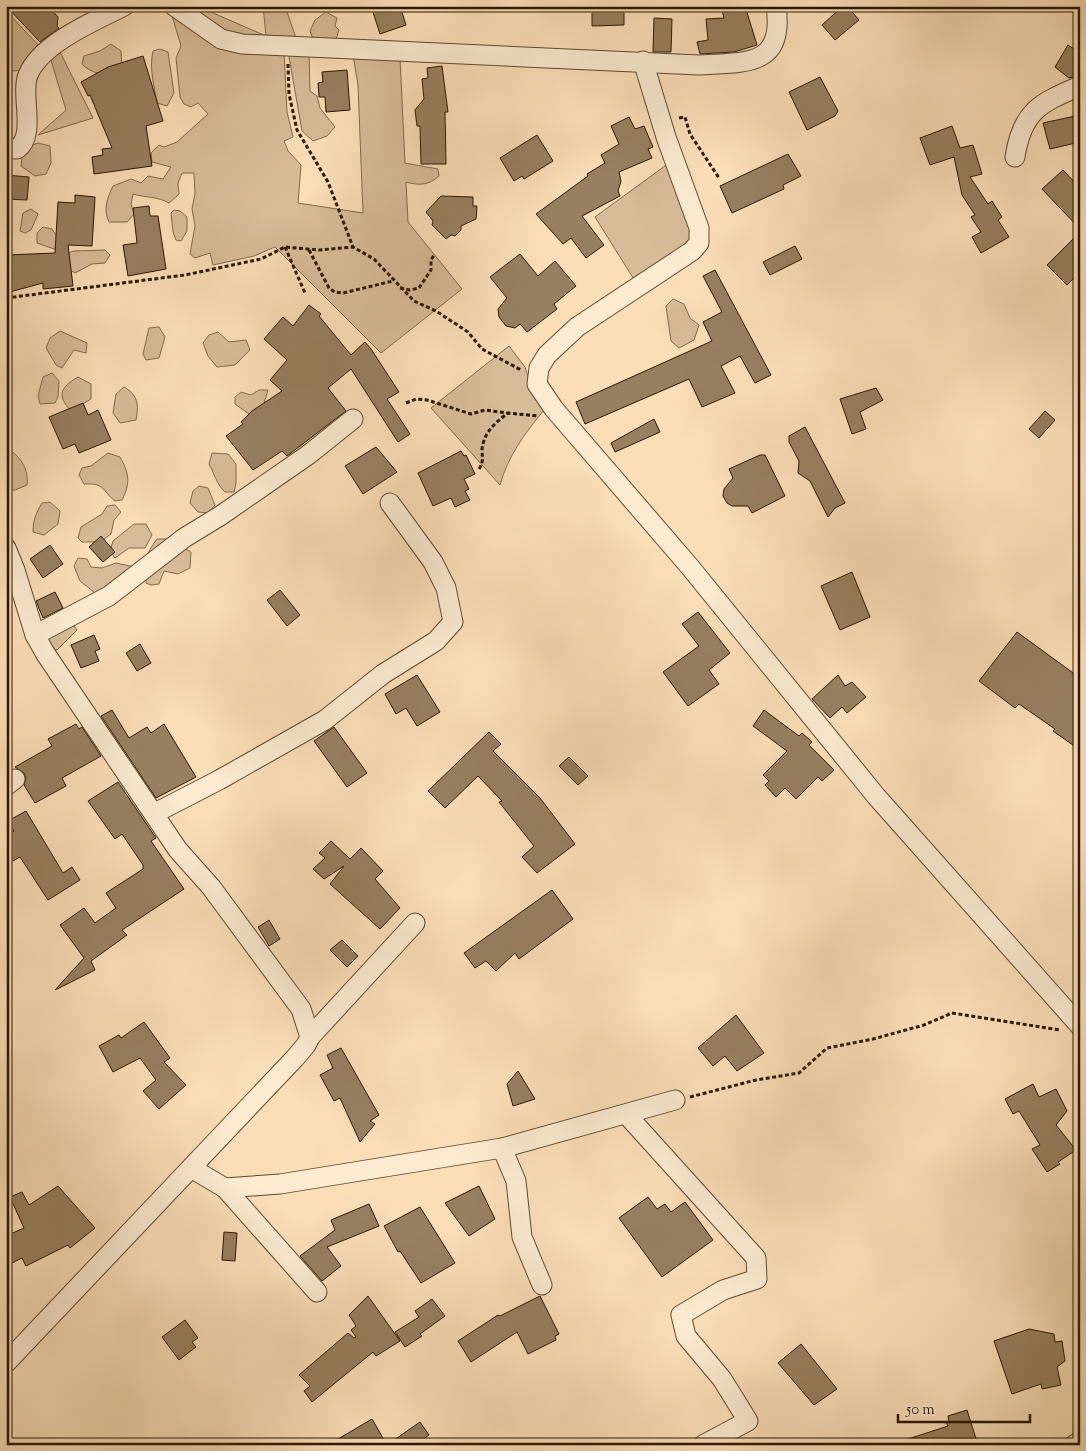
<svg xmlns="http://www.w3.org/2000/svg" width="1086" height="1451" font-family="'Sorts Mill Goudy',serif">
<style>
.green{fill:#d7bc99;stroke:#816a4d}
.building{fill:#977f60;stroke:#2b1801}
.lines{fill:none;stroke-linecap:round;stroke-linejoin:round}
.minor-casing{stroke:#5f4a2f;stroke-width:21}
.path{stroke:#2b1801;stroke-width:3;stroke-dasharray:4 2.5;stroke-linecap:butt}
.minor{stroke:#fcead1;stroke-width:19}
</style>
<rect width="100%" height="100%" fill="#fadeb8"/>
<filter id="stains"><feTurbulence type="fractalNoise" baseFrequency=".004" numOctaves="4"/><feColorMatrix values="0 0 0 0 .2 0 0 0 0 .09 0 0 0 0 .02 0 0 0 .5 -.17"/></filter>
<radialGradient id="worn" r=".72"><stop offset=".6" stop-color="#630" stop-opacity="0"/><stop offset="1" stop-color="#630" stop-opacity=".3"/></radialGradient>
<g class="green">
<path d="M181 6H197L266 36 263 6H285L297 41 237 39Z"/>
<path d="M170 9 208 35 284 51 287 112 293 137 284 141 288 151 301 165 298 203 363 213 358 85 353 55 400 58 405 163 438 169 439 176C429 185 420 186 406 182L408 222 462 289 381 353 275 247 254 256 213 265 210 253 195 258 190 254 195 226 192 209 195 194 194 173H182L178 183 179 194 169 203C157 196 146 198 133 194L131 204 134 214 127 222H109C103 209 107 199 113 186L131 179 141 183 148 176 163 179 171 167 152 162 151 153 159 145 164 147 177 142 208 114 198 103 191 107 184 104 180 97 176 58 181 46Z"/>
<path d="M7 12 42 49 21 70 6 72Z"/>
<path d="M326 12 337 18 335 26 339 30 335 42 313 39 310 31 315 20Z"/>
<path d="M111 44 121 51 122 72C107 75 94 76 82 64L84 56 100 51Z"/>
<path d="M160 49 168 52 174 93 167 106 157 103C154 85 149 69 153 51Z"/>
<path d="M288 51 309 52 310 91 317 96 320 108 335 127 327 136 313 141 302 131Z"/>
<path d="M60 52 93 118 38 135 66 110 51 60Z"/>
<path d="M38 143 50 146 51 163 46 174 35 176 21 166 23 148Z"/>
<path d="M669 163 693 221 691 245 635 281 595 217Z"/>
<path d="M31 209 38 214 31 230 25 233 20 231 23 213Z"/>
<path d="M174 210 180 211 187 217V231L181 241 176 240 173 232 171 213Z"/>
<path d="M43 227 52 229 60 241 57 250 37 243V233Z"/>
<path d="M105 250 110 255 105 263 92 264 75 273 64 266 65 254 74 251Z"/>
<path d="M673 299 684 304 690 318 699 325 694 340 679 348 671 341 666 306Z"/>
<path d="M159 327 165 337 159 358 146 360 143 354 149 328Z"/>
<path d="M60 331 87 343 86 353 74 350 62 368 56 365 46 348 50 338Z"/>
<path d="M218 332 229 342 246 340 250 350 235 365 217 367 208 356 203 343 209 335Z"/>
<path d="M509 346 525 367 535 399 544 410C525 433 508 456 500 485L431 408Z"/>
<path d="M52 373 59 381 58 397 55 403 40 404 38 396 43 377Z"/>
<path d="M78 377 91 384V399L71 411C56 395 61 387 78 377Z"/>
<path d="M124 387C138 395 139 405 136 420L120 423 113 413 116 394Z"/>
<path d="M259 390H268L262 410 249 414 235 404V397L241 392 251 395Z"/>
<path d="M9 449C21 458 29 469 27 485L15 490H6V450Z"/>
<path d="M108 453 120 457C129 473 131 483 122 500L115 501C101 490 106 483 84 484L79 475 82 468 91 466Z"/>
<path d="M212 453 228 454 236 464V483L234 492H225C217 485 214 473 209 464Z"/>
<path d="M199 486 208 488 215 505 208 513 198 512 190 503 193 491Z"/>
<path d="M50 502 60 511 58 524 44 535 33 532C33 520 36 513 42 503Z"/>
<path d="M115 505 121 512 114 520 111 534 100 542H82L78 538 81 527 102 514 107 506Z"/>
<path d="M134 524H146L152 535 145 548H129L115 558 110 551 113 541Z"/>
<path d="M157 539H168L191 552 190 568 178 574 164 571 159 584 151 585 146 583C148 559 141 561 157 539Z"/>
<path d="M78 558 87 559 91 567 102 568 116 563 135 567 95 597 94 592 80 581 74 566Z"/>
<path d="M72 623 77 630 57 650H51L47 640 55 632Z"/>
</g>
<g class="building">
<path d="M6 6H48L58 17 57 26 59 28 40 42Z"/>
<path d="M371 6H400L406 25 380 34Z"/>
<path d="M592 6H624V25L592 26Z"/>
<path d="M721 6H745L757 45 734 52 700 54 697 42 708 40 706 19 724 18Z"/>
<path d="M843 6H847L859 20 835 40 822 25Z"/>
<path d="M654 18 672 19 671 52H653Z"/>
<path d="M1068 45 1080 53V75L1069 78 1055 67Z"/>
<path d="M143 56 163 121 146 126 152 166 94 174 92 157 103 155 102 149 112 148 90 95 88 96 81 82 108 67Z"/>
<path d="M442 66 448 112H445L446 164H421L420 126H417L415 110 424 99 422 79 428 78 427 68Z"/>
<path d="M347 70 350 110 326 112 325 97H319L318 83 323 82 322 72Z"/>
<path d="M820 77 838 111 835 116 807 130 789 92Z"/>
<path d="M1080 115V142L1050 149 1043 123Z"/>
<path d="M629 117 635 129 644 126 653 147 648 149 652 158 619 172 621 181 618 191 620 196 582 216 604 245 586 258 571 238 563 244 536 214 588 176 587 174 605 163 601 155 619 144 611 126Z"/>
<path d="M952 126 960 148 973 145 982 174 970 177 988 204 992 201 1002 217 998 220 1009 237 981 253 972 237 981 232 971 217 975 215 962 195 954 157 930 165 920 138Z"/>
<path d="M537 135 553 161 524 179 522 176 514 181 500 158Z"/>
<path d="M788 154 801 176 783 185 784 189 732 213 720 186Z"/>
<path d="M1063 170 1080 188V229L1042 189Z"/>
<path d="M6 175 29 177 27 200 6 199Z"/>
<path d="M75 195 95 197 92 246 68 245 73 286 43 289V283L6 293V255L55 253 58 202 75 203Z"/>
<path d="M441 196 473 197V206H477L476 219 461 226V230L455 236 451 235 446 239 432 225 433 221 426 212Z"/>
<path d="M149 206 150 216H158L166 269 128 276 123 245 137 243 133 208Z"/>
<path d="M1080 232V272L1067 285 1047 265Z"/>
<path d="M795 246 802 259 770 275 763 262Z"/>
<path d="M520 254 538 276 555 261 576 286 554 304 557 309 527 332 520 324 515 328 506 326 499 317 498 309 507 298 490 277Z"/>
<path d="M715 270 771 375 755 383 740 356 721 366 735 393 702 407 689 379 585 424 576 402 712 341 703 322 722 312 703 276Z"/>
<path d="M309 305 321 314 319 316 351 355 365 342 371 349 399 392 387 399 410 434 398 442 351 369 328 388 346 411 287 456 282 451 253 470 226 436 243 424 241 422 252 411 282 391 270 380 287 360 264 339 283 317 293 326Z"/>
<path d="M876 388 883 400 860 412 866 429 852 434 840 399Z"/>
<path d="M83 403 88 415 98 410 111 440 79 453 75 444 63 449 49 417Z"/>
<path d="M1045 411 1055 420 1039 438 1029 429Z"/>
<path d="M654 419 660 432 615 452 611 443Z"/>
<path d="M805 427 845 503 835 508 828 517 810 481 798 473 799 461 789 442V436Z"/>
<path d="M376 447 397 472 363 494 345 466Z"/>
<path d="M461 451 464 456 466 455 475 474 464 479 469 489 465 491 470 500 455 507 451 498 433 506 418 473Z"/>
<path d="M760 455H765L785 496 752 513 748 506H732L727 503 723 496 724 489 733 478 729 469Z"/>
<path d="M101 536 115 552 103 562 89 547Z"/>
<path d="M50 545 63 564 43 578 30 559Z"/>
<path d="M852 572 870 617 840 630 821 586Z"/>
<path d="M280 590 300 615 287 626 267 600Z"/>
<path d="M55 592 63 608 43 618 36 601Z"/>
<path d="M698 612 730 653 709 670 719 684 688 706 663 672 699 646 682 624Z"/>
<path d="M1017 632 1080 678V750L1053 731 1055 729 1019 704 1015 708 979 681Z"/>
<path d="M94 635 100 649 95 651 99 661 81 668 71 645Z"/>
<path d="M140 644 151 663 137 671 126 653Z"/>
<path d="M417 675 440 712 417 726 406 708 396 714 385 694Z"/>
<path d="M838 675 845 686 852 682 866 697 847 713 842 707 830 718 812 699Z"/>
<path d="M112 710 129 738 147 727 151 733 164 724 196 777 156 798 101 716Z"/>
<path d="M764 710 799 736 802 733 812 742 809 745 834 770 822 781 818 777 796 799 785 788 776 797 765 785 769 781 763 775 787 751 753 726Z"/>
<path d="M76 724 79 729 82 727 101 756 62 778 66 786 35 803 24 785 26 778 24 773 15 767 52 746 48 739Z"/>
<path d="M334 727 367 773 347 787 314 741Z"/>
<path d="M489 732 501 744 493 751 540 798 575 844 537 873 522 857 534 846 499 802 502 801 478 776 445 808 428 791Z"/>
<path d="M569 757 588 776 578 785 559 766Z"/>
<path d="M118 782 156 838 151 841 184 889 122 930 127 935 91 961 95 970 55 990 84 958 60 925 84 908 95 923 116 908 106 893 143 869V865L122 834 115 839 88 801Z"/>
<path d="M26 811 63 873 72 867 80 880 48 900 20 857 13 861 6 850V835L14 831 8 821Z"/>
<path d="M331 841 350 859 361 848 383 871 375 879 400 908 380 929 330 884 344 866 324 879 313 869 325 858 319 853Z"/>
<path d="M552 890 573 919 519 959 515 953 496 971 486 961 475 968 464 953Z"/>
<path d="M269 920 280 939 269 946 258 927Z"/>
<path d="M342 940 358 956 347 967 330 950Z"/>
<path d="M736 1015 764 1053 737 1071 725 1056 713 1066 698 1048Z"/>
<path d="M144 1022 170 1058 164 1062 186 1085 159 1109 143 1091 156 1080 140 1058 113 1072 99 1046 119 1035 121 1038Z"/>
<path d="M341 1048 379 1115 370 1121 375 1124 360 1142 340 1098 334 1101 320 1075 333 1068 327 1055Z"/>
<path d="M518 1071 535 1099 513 1106 507 1084Z"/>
<path d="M1033 1084 1039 1097 1056 1089 1067 1111 1056 1125 1076 1150 1058 1162 1060 1164 1047 1172 1032 1149 1040 1145 1019 1111 1013 1114 1005 1099Z"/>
<path d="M58 1186 95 1228 70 1248 68 1245 26 1266 22 1258 12 1263 6 1251V1236L24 1228 10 1197 22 1192 29 1205Z"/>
<path d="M479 1186 495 1219 469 1236 445 1203Z"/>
<path d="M648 1197 657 1209 665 1204 671 1212 685 1202 713 1240 662 1277 619 1218Z"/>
<path d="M369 1204 379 1226 327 1247 341 1266 322 1281 300 1256 335 1230 331 1220Z"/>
<path d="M420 1207 455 1263 421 1283 400 1251 398 1252 384 1226Z"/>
<path d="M224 1232 237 1233 235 1261 222 1260Z"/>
<path d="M368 1296 400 1341 376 1356 373 1352 312 1402 304 1391 310 1386 299 1375 348 1333 354 1338 356 1337 351 1330 356 1326 349 1315Z"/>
<path d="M540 1296 559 1334 555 1336 556 1340 528 1354 517 1332 471 1362 458 1341 498 1315 500 1316Z"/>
<path d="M432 1299 445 1316 420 1334 422 1336 405 1347 395 1332 419 1317 415 1311Z"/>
<path d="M185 1320 198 1338 192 1342 196 1347 179 1360 162 1337Z"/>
<path d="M1029 1329 1054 1334 1055 1342 1062 1341 1065 1361 1057 1367 1061 1385 1042 1389 1041 1384 1012 1394 994 1341Z"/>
<path d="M801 1344 837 1389 814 1405 778 1363Z"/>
<path d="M967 1410 978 1445H900L899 1442 948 1426 946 1423 949 1422 948 1416Z"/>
<path d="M372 1419 387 1445H328Z"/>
<path d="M420 1422 429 1435 415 1445H387Z"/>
</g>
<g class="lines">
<g class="minor-casing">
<g id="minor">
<path d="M174 6 221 39 242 44 699 65C746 62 785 67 776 6"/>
<path d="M643 61 666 137 699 228V243L692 251 577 327 547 355 539 368 537 384 554 409 690 567 876 796 1080 1026"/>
<path d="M6 149H17C37 135 20 95 28 75 41 43 95 21 124 6"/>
<path d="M1015 157C1022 111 1040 103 1080 86"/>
<path d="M6 548 15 570 35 635 45 653 178 850 211 887 301 1009 310 1037 306 1045 295 1058 6 1363"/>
<path d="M35 635 109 596 184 538 220 516 308 455 353 419"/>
<path d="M6 786 15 779"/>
<path d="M155 813 219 780 325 720 383 674 436 641 453 622 446 588 433 562 390 503"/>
<path d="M310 1037 415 923"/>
<path d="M626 1114 756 1258 757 1279 723 1290 681 1315 686 1336 722 1379 748 1421 703 1445"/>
<path d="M502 1148 516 1181 522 1237 542 1285"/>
<path d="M191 1168 225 1188 317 1292"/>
<path d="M225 1188 280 1184 502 1148 675 1100"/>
<path d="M1074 1445 1080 1442"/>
</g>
</g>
<g class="path">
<path d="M288 64 289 94 297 130 328 182 353 247 374 259 414 301 436 311 468 332 482 349 521 370"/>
<path d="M679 118 685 117 690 134 719 178"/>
<path d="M285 247 305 293"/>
<path d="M309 250 329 288 335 292 343 293 393 281"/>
<path d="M400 288 410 290 419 288 431 270V260L434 255"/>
<path d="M6 298 185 275 261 259 285 247 319 250 353 247"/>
<path d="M406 403 416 399 427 400 471 414 485 410 507 413"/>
<path d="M479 469C484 462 482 457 482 449 484 432 495 423 508 413L538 416"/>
<path d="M690 1097 756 1080 799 1073 827 1048 873 1039 924 1025 952 1013 1060 1030"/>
</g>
<use href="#minor" class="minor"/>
</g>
<rect width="1086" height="1451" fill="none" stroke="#fadeb8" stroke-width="25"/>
<rect x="8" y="8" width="1071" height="1436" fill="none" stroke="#2b1801" stroke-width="2.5"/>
<rect x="12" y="12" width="1061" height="1426" fill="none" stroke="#2b1801"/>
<path d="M898 1414v8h132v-8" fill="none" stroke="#2b1801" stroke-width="2.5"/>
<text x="906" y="1414" font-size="15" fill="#2b1801" stroke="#fcead1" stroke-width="4" paint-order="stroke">50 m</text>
<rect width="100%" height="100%" filter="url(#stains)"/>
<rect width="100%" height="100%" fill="url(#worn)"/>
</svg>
